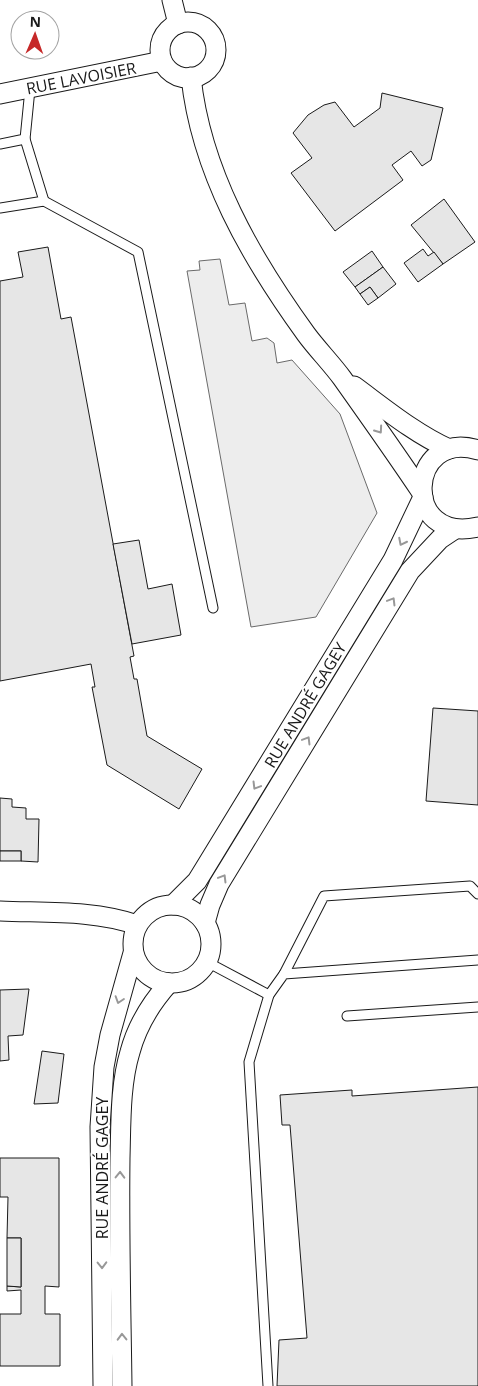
<svg xmlns="http://www.w3.org/2000/svg" width="478" height="1386" font-family="'Open Sans',sans-serif">
<style>
.parking{fill:#ededed;stroke:#6a6a6a}
.building{fill:#e6e6e6;stroke:#1a1a1a}
.lines{fill:none;stroke-linecap:round;stroke-linejoin:round}
.service-casing{stroke:#1a1a1a;stroke-width:11}
.minor-casing{stroke:#1a1a1a;stroke-width:21}
.service{stroke:#fff;stroke-width:9}
.minor{stroke:#fff;stroke-width:19}
.oneway{stroke:#989898}
.labels{text-anchor:middle;stroke-width:4;stroke-linejoin:round;paint-order:stroke}
.street-label{font-size:16px;fill:#1a1a1a;stroke:#fff}
</style>
<rect width="100%" height="100%" fill="#fff"/>
<path class="parking" d="M220 259 229 305 245 303 252 341 267 338 274 343 277 363 292 360 340 414 377 513 316 617 251 627 187 271 200 270 199 261Z"/>
<g class="building">
<path d="M382 93 443 108 431 160 422 166 411 151 392 165 403 180 335 231 291 173 312 158 293 133 308 115 324 105 335 102 354 127 380 108Z"/>
<path d="M444 199 475 242 443 264 411 225Z"/>
<path d="M48 247 61 319 71 317 134 656 130 657 134 679H137L147 736 202 769 179 809 107 765 92 687H95L91 664 0 681V281L23 277 18 252Z"/>
<path d="M423 249 428 256 434 252 443 264 418 282 404 263Z"/>
<path d="M372 251 383 267 355 287 343 272Z"/>
<path d="M383 267 396 284 378 298 370 287 360 294 355 287Z"/>
<path d="M370 287 378 298 368 305 360 294Z"/>
<path d="M139 540 148 589 172 584 181 635 132 644 113 544Z"/>
<path d="M433 708 478 711V805L426 801Z"/>
<path d="M0 798 12 799V807L26 808V819H39L38 862 21 861V851H0Z"/>
<rect x="0" y="851" width="21" height="10"/>
<path d="M29 989 23 1035 8 1036 9 1060 0 1061V990Z"/>
<path d="M42 1051 64 1054 58 1103 34 1104Z"/>
<path d="M478 1087V1386H277L279 1340 307 1338 290 1125H282L280 1095 352 1090V1096Z"/>
<path d="M0 1158H59V1287L45 1286V1314H60V1366H0V1314H21V1290L7 1291V1286L21 1287V1238H7L8 1197H0Z"/>
<path d="M7 1238H21V1287L7 1286Z"/>
</g>
<g class="lines">
<g class="service-casing">
<g id="service">
<path d="M25 139 44 201"/>
<path d="M0 144 25 139 30 89"/>
<path d="M0 208 44 201 138 252 213 608"/>
<path d="M207 962 269 995"/>
<path d="M284 974 324 896 470 886 478 894"/>
<path d="M347 1016 478 1007"/>
<path d="M268 1386 249 1062 269 995 284 974 478 960"/>
</g>
</g>
<g class="minor-casing">
<g id="minor">
<path d="M172 0 178 24"/>
<circle cx="188" cy="50" r="28"/>
<path d="M191 77C201 172 251 258 306 334 317 349 331 363 342 378 369 416 396 454 422 493"/>
<path d="M0 94 162 61"/>
<path d="M354 386C384 408 414 433 449 449"/>
<path d="M478 450C407 428 400 545 478 527"/>
<circle cx="172" cy="944" r="39"/>
<path d="M173 905 197 881 205 868 393 560 423 497"/>
<path d="M0 911C45 913 94 910 137 925"/>
<path d="M205 923 210 905 219 884 410 571 440 539 455 529"/>
<path d="M103 1386 100 1127 104 1067 110 1035 133 953"/>
<path d="M122 1386C121 1310 119 1234 120 1158 121 1123 120 1085 130 1052 137 1026 151 1003 169 983"/>
</g>
</g>
<use href="#service" class="service"/>
<use href="#minor" class="minor"/>
</g>
<defs><path id="oneway-chevron" d="M-2-3.5L2.5 0L-2 3.5" fill="none" stroke-width="1.6" stroke-linecap="round" stroke-linejoin="round" transform="scale(1.25)"/></defs>
<g class="oneway">
<use href="#oneway-chevron" transform="translate(379 430) rotate(55)"/>
<use href="#oneway-chevron" transform="translate(402 542) rotate(117)"/>
<use href="#oneway-chevron" transform="translate(392 601) rotate(-59)"/>
<use href="#oneway-chevron" transform="translate(307 740) rotate(-59)"/>
<use href="#oneway-chevron" transform="translate(256 786) rotate(121)"/>
<use href="#oneway-chevron" transform="translate(223 878) rotate(-59)"/>
<use href="#oneway-chevron" transform="translate(119 1000) rotate(108)"/>
<use href="#oneway-chevron" transform="translate(120 1175) rotate(-89)"/>
<use href="#oneway-chevron" transform="translate(102 1265) rotate(89)"/>
<use href="#oneway-chevron" transform="translate(122 1337) rotate(-91)"/>
</g>
<g class="labels">
<g class="street-label">
<text transform="translate(81 78) rotate(-11)" y="6">RUE LAVOISIER</text>
<text transform="translate(305 705) rotate(-59)" y="6">RUE ANDRÉ GAGEY</text>
<text transform="translate(102 1168) rotate(-90)" y="6">RUE ANDRÉ GAGEY</text>
</g>
</g>
<g transform="translate(35 35) rotate(2)"><circle r="24" fill="#ffffff" stroke="#a3a3a3"/>
<path d="M0-4L9 19L0 12L-9 19Z" fill="#c62828"/>
<text y="-8" font-size="14" font-weight="bold" text-anchor="middle" fill="#1a1a1a">N</text>
</g>
</svg>
